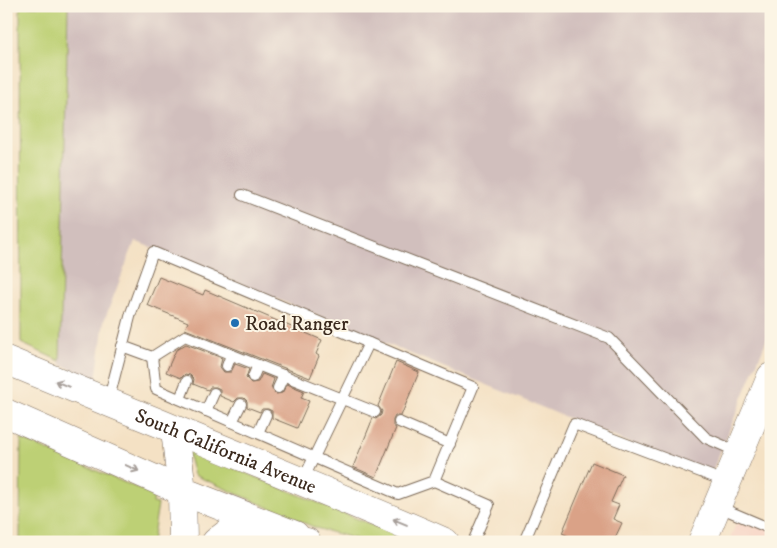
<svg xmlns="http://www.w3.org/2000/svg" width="777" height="548" font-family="'IM FELL DW Pica',serif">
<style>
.built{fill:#f6d2c3}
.industrial{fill:#d1bfbd}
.green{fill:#bdd074;stroke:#7c7d49}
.building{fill:#daa287}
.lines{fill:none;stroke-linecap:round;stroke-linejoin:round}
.lane-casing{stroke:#7c6a58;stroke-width:12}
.secondary-casing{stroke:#7c6a58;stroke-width:29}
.highway-casing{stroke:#7c6a58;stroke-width:29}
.lane{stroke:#fff;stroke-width:10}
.secondary{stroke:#fff;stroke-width:28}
.highway{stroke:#fff;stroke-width:28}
.oneway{stroke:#a79f9a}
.poi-dot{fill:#1f6fb2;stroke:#fcf5e5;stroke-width:2}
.labels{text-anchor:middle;stroke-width:4;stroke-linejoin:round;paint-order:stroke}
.poi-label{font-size:20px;fill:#3b2a1e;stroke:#fcf5e5;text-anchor:start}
.street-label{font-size:20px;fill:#3b2a1e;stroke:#fcf5e5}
</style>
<rect width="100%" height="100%" fill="#fcf5e5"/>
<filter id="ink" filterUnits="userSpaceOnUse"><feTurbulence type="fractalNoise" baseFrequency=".02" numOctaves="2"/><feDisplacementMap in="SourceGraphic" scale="10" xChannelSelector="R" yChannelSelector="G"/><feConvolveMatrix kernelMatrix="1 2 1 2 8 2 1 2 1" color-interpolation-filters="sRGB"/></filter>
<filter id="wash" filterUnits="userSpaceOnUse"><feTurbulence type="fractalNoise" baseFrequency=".0096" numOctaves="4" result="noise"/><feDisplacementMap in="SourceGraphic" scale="20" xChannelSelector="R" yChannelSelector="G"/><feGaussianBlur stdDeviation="1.12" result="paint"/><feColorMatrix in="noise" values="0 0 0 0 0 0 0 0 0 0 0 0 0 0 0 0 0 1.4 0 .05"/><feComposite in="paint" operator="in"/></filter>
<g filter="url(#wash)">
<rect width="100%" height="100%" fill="#f4e1c4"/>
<path class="built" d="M739 515 771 529V542H729Z"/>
<path class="industrial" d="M68 6H771V329L683 542 710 476 135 241 104 321 96 380 60 364Z"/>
<g class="green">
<path d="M20 6H68L60 361 21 343Z"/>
<path d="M21 439 154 495 153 503 158 504 152 542H20Z"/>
<path d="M187 449 414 542H367L316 528 194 475Z"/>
</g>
<g id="blocks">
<g class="building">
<path d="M159 277 203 295 205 290 322 340 316 354 319 356 310 378 185 329 188 322 147 305Z"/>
<path d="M186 344 222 358 220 367 224 372H231L235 364 249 369 246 378 251 383 258 382 262 374 274 379 271 388 276 394 282 393 287 384 304 391 301 398 309 401 297 428 272 418V411L268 409H262L260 412 247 407V401L244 398H238L234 402 220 396V389L216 387H210L208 390 193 384 194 379 190 375 185 374 181 378 166 372 176 350Z"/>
<path d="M396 362 419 372 401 416H395L393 420V426L396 428 376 477 353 467 373 418 376 419 381 415 382 411 378 406Z"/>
<path d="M592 462 623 475 611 502 619 505 613 519 622 523 613 542H582L562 533Z"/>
</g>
</g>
</g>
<g filter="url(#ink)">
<use href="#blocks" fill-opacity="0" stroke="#7c6a58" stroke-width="1"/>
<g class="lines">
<g class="lane-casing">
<g id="lane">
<path d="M242 195 609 338 706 438 738 452"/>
<path d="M369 343 473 387 434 481 489 505 473 542"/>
<path d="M122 346 152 357 185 336 375 412"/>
<path d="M152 357 156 389 398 494 434 481"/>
<path d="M227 366 231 355"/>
<path d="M253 377 258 365"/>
<path d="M278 388 284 375"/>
<path d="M180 399 187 381"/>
<path d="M108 402 131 313 153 252 369 343 303 480"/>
<path d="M206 411 214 393"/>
<path d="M232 422 241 404"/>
<path d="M399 422 450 444"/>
<path d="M258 433 266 415"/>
<path d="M719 507 771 529"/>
<path d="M524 542 574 424 727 482"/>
</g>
</g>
<g class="secondary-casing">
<g id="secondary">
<path id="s1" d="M6 360C152 421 300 479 445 542"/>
<path d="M6 413 182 491 295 535"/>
<path d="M175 430 182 491"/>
<path d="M702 542 771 377"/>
</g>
</g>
<g class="highway-casing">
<g id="highway">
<path d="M182 491 183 542"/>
<path d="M216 542 229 532 241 531 307 542"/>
</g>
</g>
<use href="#lane" class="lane"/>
<use href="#secondary" class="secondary"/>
<use href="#highway" class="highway"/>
</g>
<defs><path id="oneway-shaft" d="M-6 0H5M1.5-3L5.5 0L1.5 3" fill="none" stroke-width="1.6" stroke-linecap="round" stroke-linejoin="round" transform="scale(1.25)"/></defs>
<g class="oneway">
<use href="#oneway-shaft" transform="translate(62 384) rotate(-157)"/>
<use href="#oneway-shaft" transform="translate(132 468) rotate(24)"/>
<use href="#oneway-shaft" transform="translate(400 522) rotate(-157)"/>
</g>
</g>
<circle class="poi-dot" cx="235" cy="323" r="5"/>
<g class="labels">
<g class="poi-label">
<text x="245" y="330">Road Ranger</text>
</g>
<g class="street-label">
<text dy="7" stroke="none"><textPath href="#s1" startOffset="238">South California Avenue</textPath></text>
</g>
</g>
<rect width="777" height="548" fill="none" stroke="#fcf5e5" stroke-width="25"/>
</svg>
